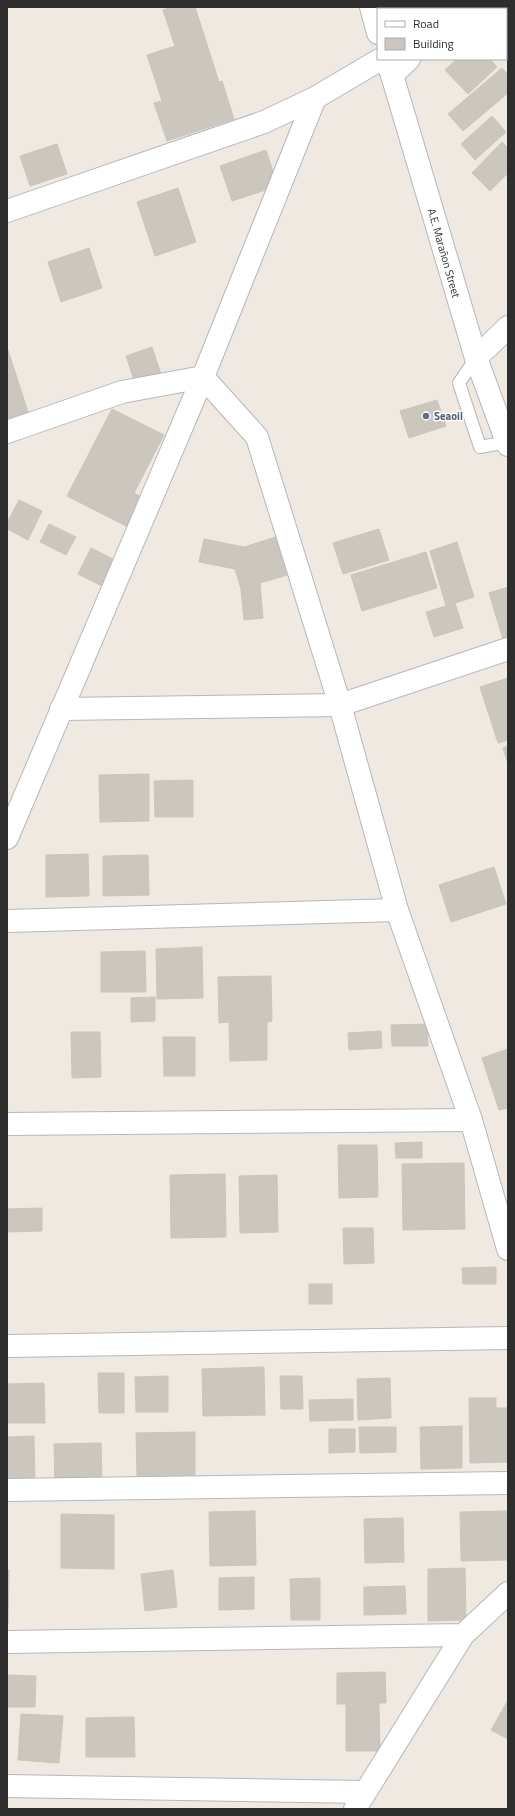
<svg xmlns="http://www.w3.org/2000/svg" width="515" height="1816" font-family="'Titillium Web',sans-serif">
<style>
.building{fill:#cbc7bf;stroke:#cbc5ba}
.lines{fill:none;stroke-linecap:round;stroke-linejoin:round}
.lane-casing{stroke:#b4b7c1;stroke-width:14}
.street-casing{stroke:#b4b7c1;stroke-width:24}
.secondary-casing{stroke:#b4b7c1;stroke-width:24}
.lane{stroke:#fff;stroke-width:12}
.street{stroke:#fff;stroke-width:22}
.secondary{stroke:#fff;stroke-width:22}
.service-dot{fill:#5c6f8a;stroke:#fff;stroke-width:1.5}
.labels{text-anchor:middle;stroke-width:3;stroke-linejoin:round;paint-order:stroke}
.street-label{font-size:11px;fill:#2e2e2e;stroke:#fff}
.service-label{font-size:11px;font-weight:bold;fill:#4e5e75;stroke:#fff;text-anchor:start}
</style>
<rect width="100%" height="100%" fill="#efe9e1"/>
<g class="building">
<path d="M171 7H195L219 82 222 81 234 119 167 141 154 103 162 101 147 55 175 46 163 10Z"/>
<path d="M410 7H447L442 9H411Z"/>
<path d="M457 59H490L497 67 468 94 445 70Z"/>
<path d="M502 68 508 75V93L463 131 448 114Z"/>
<path d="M492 116 506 132 475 160 461 144Z"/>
<path d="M502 142 508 148V173L490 191 472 173Z"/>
<path d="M57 144 67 174 30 186 20 156Z"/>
<path d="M266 150 278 186 232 201 220 166Z"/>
<path d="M178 188 196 242 155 256 137 202Z"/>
<path d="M89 248 102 288 61 302 48 262Z"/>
<path d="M7 347 28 412 7 419Z"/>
<path d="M152 347 161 374 135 383 126 356Z"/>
<path d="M437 400 446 426 409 438 400 411Z"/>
<path d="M112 409 164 435 134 493 145 499 130 528 67 496Z"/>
<path d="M19 500 42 511 28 540 7 529V523Z"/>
<path d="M49 524 76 537 66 555 40 542Z"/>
<path d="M379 529 389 560 343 574 333 543Z"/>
<path d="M282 535 294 573 260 583 263 618 244 620 241 589 235 569 199 562 204 539 244 547Z"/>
<path d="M457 542 474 597 455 603 463 628 434 637 426 612 446 606 430 551Z"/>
<path d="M91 548 119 562 106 588 78 574Z"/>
<path d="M426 552 437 588 362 611 351 575Z"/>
<path d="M508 587V637L503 639 489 593Z"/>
<path d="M508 678V740L498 743 480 687Z"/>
<path d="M508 746V764L503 748Z"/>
<path d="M149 774V821L100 822 99 775Z"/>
<path d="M193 780V817H155L154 781Z"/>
<path d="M88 854 89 896 46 897V855Z"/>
<path d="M148 855 149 895 103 896V856Z"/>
<path d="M494 867 506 904 451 922 439 885Z"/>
<path d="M202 947 203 998 157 999 156 949Z"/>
<path d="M145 951 146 992H101V952Z"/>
<path d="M271 976 272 1021 267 1022V1060L230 1061 229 1022 219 1023 218 977Z"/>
<path d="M155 997V1021L131 1022V998Z"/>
<path d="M427 1024 428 1046H392L391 1025Z"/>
<path d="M381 1031 382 1048 349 1050 348 1033Z"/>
<path d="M71 1032H100L101 1077 72 1078Z"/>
<path d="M163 1037H195V1076H164Z"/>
<path d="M508 1049V1108L499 1110 482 1058Z"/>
<path d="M422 1142V1158H396L395 1143Z"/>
<path d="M338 1145H377L378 1197 339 1198Z"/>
<path d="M464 1163 465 1229 403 1230 402 1164Z"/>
<path d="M225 1174 226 1237 171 1238 170 1175Z"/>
<path d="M277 1175 278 1232 240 1233 239 1176Z"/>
<path d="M42 1208V1231L7 1232V1209Z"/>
<path d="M343 1228H373L374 1263 344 1264Z"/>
<path d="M496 1267V1284H463L462 1268Z"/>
<rect x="309" y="1284" width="23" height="20"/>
<path d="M264 1367 265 1415 203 1416 202 1369Z"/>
<path d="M98 1373H124V1413H99Z"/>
<path d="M168 1376V1412H136L135 1377Z"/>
<path d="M280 1376H302L303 1409H281Z"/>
<path d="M390 1378 391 1418 358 1420 357 1379Z"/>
<path d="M44 1383 45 1423H7V1384Z"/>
<path d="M469 1398H496V1408H508V1462L470 1463Z"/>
<path d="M353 1399V1420L310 1421 309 1400Z"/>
<path d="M462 1426V1468L421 1469 420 1427Z"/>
<path d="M359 1427H396V1452L360 1453Z"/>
<path d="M329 1429H355V1452L329 1453Z"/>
<path d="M195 1432V1475L137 1476 136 1433Z"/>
<path d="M34 1436 35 1482H7V1437Z"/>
<path d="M101 1443 102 1481 55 1483 54 1444Z"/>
<path d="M255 1511 256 1565 210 1566 209 1512Z"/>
<path d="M508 1511V1560L461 1561 460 1512Z"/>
<path d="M61 1514 114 1515V1569L61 1568Z"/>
<path d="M403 1518 404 1562 365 1563 364 1519Z"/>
<path d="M465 1568 466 1620 428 1621V1569Z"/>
<path d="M7 1570H9L8 1624H7Z"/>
<path d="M173 1570 177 1607 145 1611 141 1574Z"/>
<path d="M254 1577V1609L219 1610V1578Z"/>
<path d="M320 1578V1620H291L290 1579Z"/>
<path d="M405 1586 406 1614 364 1615V1587Z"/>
<path d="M385 1672 386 1703H379L380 1751H346V1704H337V1673Z"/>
<path d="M7 1675 36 1676 35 1707H7Z"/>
<path d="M508 1700V1739L491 1730Z"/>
<path d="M21 1714 63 1716 59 1763 18 1760Z"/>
<path d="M134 1717 135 1757H86V1718Z"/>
</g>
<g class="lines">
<g class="lane-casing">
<path id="lane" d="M476 358 459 383 480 447 507 442"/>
</g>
<g class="street-casing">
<g id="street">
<path d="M460 9 462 7"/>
<path d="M392 75 409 59"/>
<path d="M7 211 264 122 315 98"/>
<path d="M476 358 508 327"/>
<path d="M7 432 122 392 203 377 257 437 340 705 397 910 471 1120 508 1249"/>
<path d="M61 709 340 705 508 649"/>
<path d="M7 838 203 377 315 98 381 59"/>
<path d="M7 921 397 910"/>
<path d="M7 1124 471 1120"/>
<path d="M7 1346 508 1338"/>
<path d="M7 1490 508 1483"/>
<path d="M7 1642 463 1635 508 1593"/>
<path d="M7 1786 365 1792"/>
<path d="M355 1809 463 1635"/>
</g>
</g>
<g class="secondary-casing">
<g id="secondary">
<path d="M371 7 378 33"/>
<path d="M386 59 392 75 476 358 508 445"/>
</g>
</g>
<use href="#lane" class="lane"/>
<use href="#street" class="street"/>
<use href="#secondary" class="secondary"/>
</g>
<circle class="service-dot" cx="426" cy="416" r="4"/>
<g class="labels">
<g class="street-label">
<text transform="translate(444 253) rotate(74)" y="4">A.E. Marañon Street</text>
</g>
<g class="service-label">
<text x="434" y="420">Seaoil</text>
</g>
</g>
<rect width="515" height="1816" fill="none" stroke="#2e2e2e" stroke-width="16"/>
<rect x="377" y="8" width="130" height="52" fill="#ffffff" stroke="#ababab"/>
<rect x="385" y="21" width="20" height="6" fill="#ffffff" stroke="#ababab"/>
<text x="413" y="28" font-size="12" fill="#2e2e2e">Road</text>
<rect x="385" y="38" width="20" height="12" fill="#cbc7bf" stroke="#ababab"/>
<text x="413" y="48" font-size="12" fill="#2e2e2e">Building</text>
</svg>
